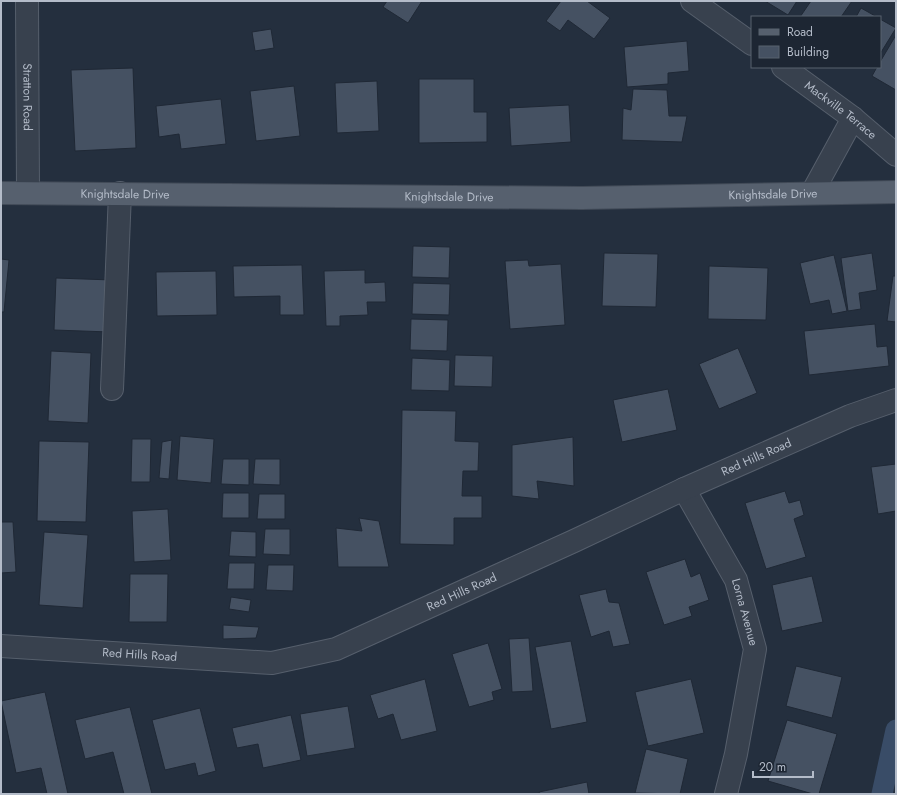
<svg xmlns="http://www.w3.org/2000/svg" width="897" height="795" font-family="Jost,sans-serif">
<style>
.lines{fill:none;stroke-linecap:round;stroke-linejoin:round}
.canal{stroke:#394c67;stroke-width:21}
.building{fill:#455162;stroke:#1f2835}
.minor-casing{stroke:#565f6c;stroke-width:24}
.major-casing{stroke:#414a57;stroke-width:24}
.minor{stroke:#38414e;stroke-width:22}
.major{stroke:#56606e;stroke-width:22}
.labels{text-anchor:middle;stroke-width:3;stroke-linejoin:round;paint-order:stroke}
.street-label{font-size:12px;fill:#b4bcc9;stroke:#1d2633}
</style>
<rect width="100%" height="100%" fill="#242f3e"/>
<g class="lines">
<path class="canal" d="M882 794 896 730"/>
</g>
<g class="building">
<path d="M387 1H422L408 23 383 7Z"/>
<path d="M561 1H587L610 18 594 39 568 20 560 31 546 21Z"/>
<path d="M765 1H797L788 15Z"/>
<path d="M811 1H852L841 17H800Z"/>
<path d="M861 8 877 17H856Z"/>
<path d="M880 19 896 28 880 54Z"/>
<path d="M271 29 274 48 255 51 252 32Z"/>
<path d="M896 35V90L872 76 877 67H880V62Z"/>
<path d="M687 41 689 71 668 73V84L627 87 624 47Z"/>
<path d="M133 68 136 148 75 151 71 70Z"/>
<path d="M419 79H474V112H487V142L419 143Z"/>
<path d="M377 81 379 131 337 133 335 83Z"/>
<path d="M294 86 300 136 256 141 250 91Z"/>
<path d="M633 89 667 90 669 116H687L682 142 622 140 623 108 631 110Z"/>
<path d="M221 99 226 144 181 149 179 134 159 137 156 106Z"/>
<path d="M569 105 571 142 511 146 509 108Z"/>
<path d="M413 246 450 247 449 278 412 277Z"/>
<path d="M604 253 658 254 656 307 602 306Z"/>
<path d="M872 253 877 290 859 293 861 309 848 311 841 258Z"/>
<path d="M834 255 847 311 832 314 829 300 810 304 800 263Z"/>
<path d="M1 259 9 260 4 312H1Z"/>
<path d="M528 260 529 266 561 264 565 325 510 329 505 261Z"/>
<path d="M302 265 304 315H280V296L234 297 233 266Z"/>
<path d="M709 266 768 268 766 320 708 319Z"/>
<path d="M365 270V283L385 282 386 302H367L368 315 340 316V326H326L324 271Z"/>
<path d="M216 271 217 315 157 316 156 272Z"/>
<path d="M893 276H896V322L887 321Z"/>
<path d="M56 278 112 280 110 332 54 330Z"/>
<path d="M413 283 450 284 449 315 412 314Z"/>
<path d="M411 319 448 320 447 351 410 350Z"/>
<path d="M875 324 877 347 887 346 889 366 809 375 804 331Z"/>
<path d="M738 348 757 393 719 409 699 364Z"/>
<path d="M51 351 91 353 88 423 48 421Z"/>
<path d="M455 355 493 356 492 387 454 386Z"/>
<path d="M412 358 450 360 449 391 411 390Z"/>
<path d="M668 389 677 430 622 442 613 400Z"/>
<path d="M402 410 456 411 455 441 479 442 478 471H463L462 496H482V518H454V545L400 544Z"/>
<path d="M180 436 214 439 211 483 177 480Z"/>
<path d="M573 437 574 486 537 481 539 499 512 496V445Z"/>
<path d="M132 439H151L150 482H131Z"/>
<path d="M172 440 169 479 159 478 162 442Z"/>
<path d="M39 441 89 442 86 522 37 521Z"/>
<path d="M223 459H249V485L221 484Z"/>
<path d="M255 459H280V485L253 484Z"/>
<path d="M896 464V511L878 514 871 467Z"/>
<path d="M785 491 789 503 800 500 804 515 794 519 806 557 766 569 745 503Z"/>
<path d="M223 493H249V518H222Z"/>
<path d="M259 494H285V519H257Z"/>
<path d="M168 509 171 560 134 562 132 511Z"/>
<path d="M359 518 379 521 389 567H338L336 528 362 531Z"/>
<path d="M1 522H13L16 572 1 573Z"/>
<path d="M265 529H290V555L263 554Z"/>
<path d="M231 531 256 532V557L229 556Z"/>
<path d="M44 532 88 535 83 608 39 605Z"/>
<path d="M685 559 691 577 700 573 709 600 689 607 692 616 664 625 646 572Z"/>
<path d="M229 563H255L254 589H227Z"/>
<path d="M268 565H294L293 591 266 590Z"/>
<path d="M130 574H168L167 622H129Z"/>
<path d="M812 576 823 622 782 631 772 585Z"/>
<path d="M606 589 609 602 619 603 630 644 613 647 609 631 591 637 579 595Z"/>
<path d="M231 597 251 600 249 612 229 609Z"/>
<path d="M223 625 259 627 256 638 223 639Z"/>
<path d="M529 638 533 691 512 692 509 639Z"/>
<path d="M571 641 587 722 551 729 535 647Z"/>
<path d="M488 643 502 689 492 692 494 700 469 707 452 654Z"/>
<path d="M796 666 842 677 832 718 786 706Z"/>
<path d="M425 679 437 731 401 740 393 714 378 719 370 695Z"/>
<path d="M691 679 704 733 648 746 635 692Z"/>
<path d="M45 692 68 794H47L41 768 16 773 1 701Z"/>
<path d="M348 706 355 748 307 756 300 714Z"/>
<path d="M130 707 152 794H124L113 752 85 759 75 720Z"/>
<path d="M200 708 216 771 198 776 195 763 165 770 152 720Z"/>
<path d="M291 715 301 760 263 768 258 744 237 748 232 728Z"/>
<path d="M787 720 837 734 819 794H813L768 781Z"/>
<path d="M646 749 688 759 680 794 635 793Z"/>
<path d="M587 782 589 794H540L539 792Z"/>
</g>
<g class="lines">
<g class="minor-casing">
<g id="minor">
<path id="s1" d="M27 1 28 192"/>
<path d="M692 1 752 44"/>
<path id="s2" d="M783 67 853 118 896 155"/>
<path d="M812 193 853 118"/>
<path d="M112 389 120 193"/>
<path id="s3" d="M684 489 736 580 755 649 736 754 726 794"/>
<path id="s4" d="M1 646 272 663 336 649 574 541 684 489 850 416 896 400"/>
</g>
</g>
<g class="major-casing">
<g id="major">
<path id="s5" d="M1 193 582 198 896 192"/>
</g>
</g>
<use href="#minor" class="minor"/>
<use href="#major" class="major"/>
</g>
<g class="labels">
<g class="street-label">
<text dy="4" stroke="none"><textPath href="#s1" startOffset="96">Stratton Road</textPath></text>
<text dy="4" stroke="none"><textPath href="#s2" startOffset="72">Mackville Terrace</textPath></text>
<text dy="4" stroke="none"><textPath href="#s5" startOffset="124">Knightsdale Drive</textPath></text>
<text dy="4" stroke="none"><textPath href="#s5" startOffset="772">Knightsdale Drive</textPath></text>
<text dy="4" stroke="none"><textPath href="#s5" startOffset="448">Knightsdale Drive</textPath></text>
<text dy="4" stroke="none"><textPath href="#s4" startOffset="799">Red Hills Road</textPath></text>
<text dy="4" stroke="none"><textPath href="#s4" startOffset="475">Red Hills Road</textPath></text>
<text dy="4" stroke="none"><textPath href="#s3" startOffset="138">Lorna Avenue</textPath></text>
<text dy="4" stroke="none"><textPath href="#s4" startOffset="139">Red Hills Road</textPath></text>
</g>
</g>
<rect width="897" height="795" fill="none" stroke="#b4bcc9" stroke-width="4"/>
<rect x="751" y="16" width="130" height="52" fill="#1d2633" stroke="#59626f"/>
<rect x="759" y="29" width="20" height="6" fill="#56606e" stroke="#59626f"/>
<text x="787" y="36" font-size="12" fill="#b4bcc9">Road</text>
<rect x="759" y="46" width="20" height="12" fill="#455162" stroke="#59626f"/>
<text x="787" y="56" font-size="12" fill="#b4bcc9">Building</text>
<path d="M753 771v6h60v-6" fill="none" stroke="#b4bcc9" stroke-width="2"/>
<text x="759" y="771" font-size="12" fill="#b4bcc9" stroke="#1d2633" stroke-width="3" paint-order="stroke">20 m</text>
</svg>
